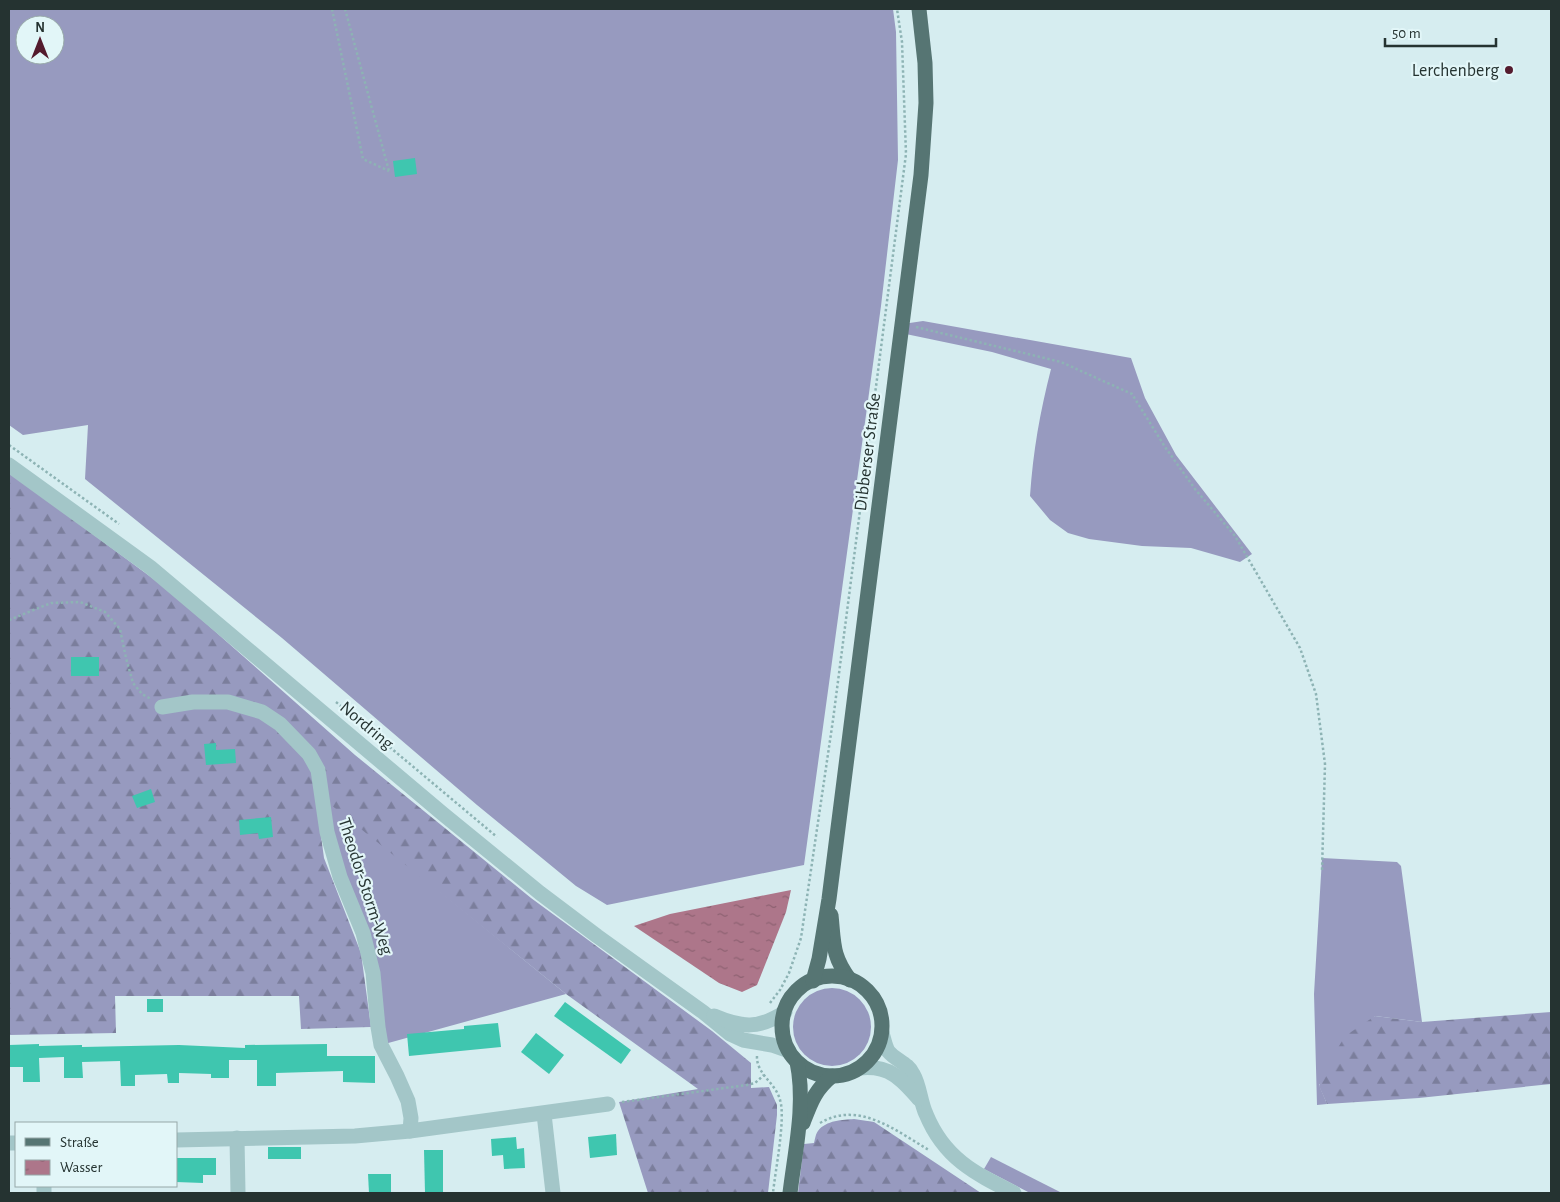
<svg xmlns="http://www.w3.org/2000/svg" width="1560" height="1202" font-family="'Alegreya Sans',sans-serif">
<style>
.grass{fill:#979abf;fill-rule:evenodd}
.forest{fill:url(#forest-firs)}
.water{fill:url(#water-ripples)}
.building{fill:#3fc6af}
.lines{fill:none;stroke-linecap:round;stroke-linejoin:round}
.path{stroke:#8db3b4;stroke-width:2.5;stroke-dasharray:2.5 2.5;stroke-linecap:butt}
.minor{stroke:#a3c6c8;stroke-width:15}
.major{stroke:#567573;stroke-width:15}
.poi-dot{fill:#541b2e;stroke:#e2f6f8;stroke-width:2}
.labels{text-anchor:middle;stroke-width:4.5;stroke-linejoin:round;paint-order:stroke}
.poi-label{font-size:18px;fill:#253331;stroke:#e2f6f8;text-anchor:end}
.street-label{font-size:18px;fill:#253331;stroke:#e2f6f8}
</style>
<defs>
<pattern id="forest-firs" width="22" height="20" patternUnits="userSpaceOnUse" patternTransform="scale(1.25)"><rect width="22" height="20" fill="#979abf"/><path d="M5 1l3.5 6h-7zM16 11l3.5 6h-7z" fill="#7b7e9c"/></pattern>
<pattern id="water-ripples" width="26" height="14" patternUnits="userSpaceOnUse" patternTransform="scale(1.25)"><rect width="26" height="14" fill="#ad768a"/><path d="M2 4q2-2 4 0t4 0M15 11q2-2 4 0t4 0" fill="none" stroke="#8d6171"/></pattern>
</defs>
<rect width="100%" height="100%" fill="#d6edf0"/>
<g class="grass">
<path d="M9 9H893L896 32 898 160 881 306 804 865 607 905 576 886 477 805 282 638 85 479 88 425 23 435 9 425ZM25 25H55V55H25Z"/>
<path d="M923 321 1131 358 1145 398 1176 455 1252 554 1240 562 1191 548 1142 546 1089 539 1068 533 1050 520 1030 496C1033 451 1040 412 1051 369L992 352 901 333 903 324Z"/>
<path d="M321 795 566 994 381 1045 377 1001Z"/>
<path d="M1322 858 1397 862 1401 866 1422 1022 1375 1016 1319 1085 1327 1104 1317 1105 1314 994Z"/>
<circle cx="832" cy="1027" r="39"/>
<path d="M991 1157 1062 1193H1030L984 1169Z"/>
</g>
<g class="forest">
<path d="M9 472 167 589 355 755 531 898 712 1031 751 1063V1088L769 1087 777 1105V1115L768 1193H648L619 1102 698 1089 566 994 315 792 324 858 361 953 371 1027 301 1029 299 996H115L116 1033 9 1035Z"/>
<path d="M1551 1012V1084L1419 1098 1327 1104 1319 1086 1327 1066 1345 1036 1375 1016 1422 1022Z"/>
<path d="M854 1119 874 1122 981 1193H798L804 1144 814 1143C815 1139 816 1133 818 1131 826 1120 843 1120 854 1119Z"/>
</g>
<path class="water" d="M791 890 786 912 757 985 742 992 719 983 634 926 670 914Z"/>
<g class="building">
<path d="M415 158 417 174 395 177 393 161Z"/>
<rect x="71" y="657" width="28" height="19"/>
<path d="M216 743V750L235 749 236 763 206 765 204 744Z"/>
<path d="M151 789 155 802 137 808 132 796Z"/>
<path d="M271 817 273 837 259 839 258 833 240 835 239 820Z"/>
<rect x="147" y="999" width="16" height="13"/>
<path d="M565 1002 631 1050 621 1064 554 1016Z"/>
<path d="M498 1023 501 1047 409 1056 407 1034 464 1029V1026Z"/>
<path d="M536 1033 564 1055 549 1074 521 1052Z"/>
<path d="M39 1044V1046L82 1045V1047L179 1045 245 1048V1045L327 1044V1056H375V1083L343 1082V1071L309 1072 276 1073V1086H257V1060H229V1078H211V1074L179 1073V1083H168L167 1074 135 1075V1086H121L120 1061 82 1062 83 1078H64V1057L39 1058 40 1082H23V1067H9V1045Z"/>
<path d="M616 1134 617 1155 590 1158 588 1137Z"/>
<path d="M516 1137 517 1149 524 1148 525 1168 504 1169 503 1155 492 1156 491 1139Z"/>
<rect x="268" y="1147" width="33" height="12"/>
<path d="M424 1150H443V1193H425Z"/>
<path d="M176 1158H216V1175H203V1183L176 1182Z"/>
<path d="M368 1174H391V1193H369Z"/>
</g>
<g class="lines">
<g class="path">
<path d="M332 9 363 159 389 171"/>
<path d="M345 9 389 171"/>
<path d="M916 327 1061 362 1132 394 1165 447 1195 489 1235 536 1300 648 1316 694 1325 764 1322 870"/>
<path d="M9 445 119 524"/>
<path d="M9 620 51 603 80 602 105 612 120 629 126 658 133 683 142 694 151 699"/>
<path d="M336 702 497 837"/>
<path d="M770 1003 780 990 789 973 801 938 833 720 906 154 902 42 897 9"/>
<path d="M757 1056C756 1074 776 1083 780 1100 786 1118 775 1172 773 1193"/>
<path d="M622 1102 747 1085 755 1083 764 1075"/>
<path d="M820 1123C859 1100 896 1131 929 1150"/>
</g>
<g class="minor">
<path d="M9 465 150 567 443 814 540 893 597 936 703 1012 730 1034 743 1040 772 1045 789 1051"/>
<path d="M162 707 193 702H228L262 712 280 724 309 754 318 770 327 832 340 877 363 933 373 973 378 1027 381 1045 397 1076 408 1101 411 1118 410 1131"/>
<path d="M714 1016C742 1028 759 1029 785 1012"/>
<path d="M882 1033C884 1039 885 1046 888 1051 895 1060 908 1063 913 1074 920 1086 920 1101 926 1114 944 1158 974 1173 1014 1193"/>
<path d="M860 1068C889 1065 901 1078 919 1099"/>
<path d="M544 1114 553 1193"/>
<path d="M237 1138 238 1193"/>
<path d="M176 1140 355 1136 410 1131 608 1104"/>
<path d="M9 1143H16"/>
<path d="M44 1193V1186"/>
</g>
<g class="major">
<path d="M831 915C834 944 832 956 850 980"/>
<circle cx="832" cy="1026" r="50"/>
<path d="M813 981 819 959 829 899 921 175 926 103 925 63 919 9"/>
<path d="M803 1123C811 1102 815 1090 832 1076"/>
<path d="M790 1193C795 1151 806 1104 797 1062"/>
</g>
</g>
<circle class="poi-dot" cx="1509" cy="70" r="5"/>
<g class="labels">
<g class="poi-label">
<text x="1499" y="76">Lerchenberg</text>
</g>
<g class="street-label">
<text transform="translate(867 452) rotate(-83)" y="6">Dibberser Straße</text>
<text transform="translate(367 725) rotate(40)" y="6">Nordring</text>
<text transform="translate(366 886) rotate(72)" y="6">Theodor-Storm-Weg</text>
</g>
</g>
<rect width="1560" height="1202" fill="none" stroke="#253331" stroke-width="20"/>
<rect x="15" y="1122" width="162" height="65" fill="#e2f6f8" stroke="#96a8a8"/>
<rect x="25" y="1138" width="25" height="8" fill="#567573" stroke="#96a8a8"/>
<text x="60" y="1147" font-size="15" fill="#253331">Straße</text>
<rect x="25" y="1160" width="25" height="15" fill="url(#water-ripples)" stroke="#96a8a8"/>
<text x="60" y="1172" font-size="15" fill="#253331">Wasser</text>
<g transform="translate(40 40)"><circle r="24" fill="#e2f6f8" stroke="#96a8a8"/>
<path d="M0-4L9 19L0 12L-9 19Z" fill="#541b2e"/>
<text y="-8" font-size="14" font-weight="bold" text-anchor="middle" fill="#253331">N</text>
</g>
<path d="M1385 38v8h111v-8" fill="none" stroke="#253331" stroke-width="2.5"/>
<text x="1392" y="38" font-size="15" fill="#253331" stroke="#e2f6f8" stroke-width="4" paint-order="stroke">50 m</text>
</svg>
